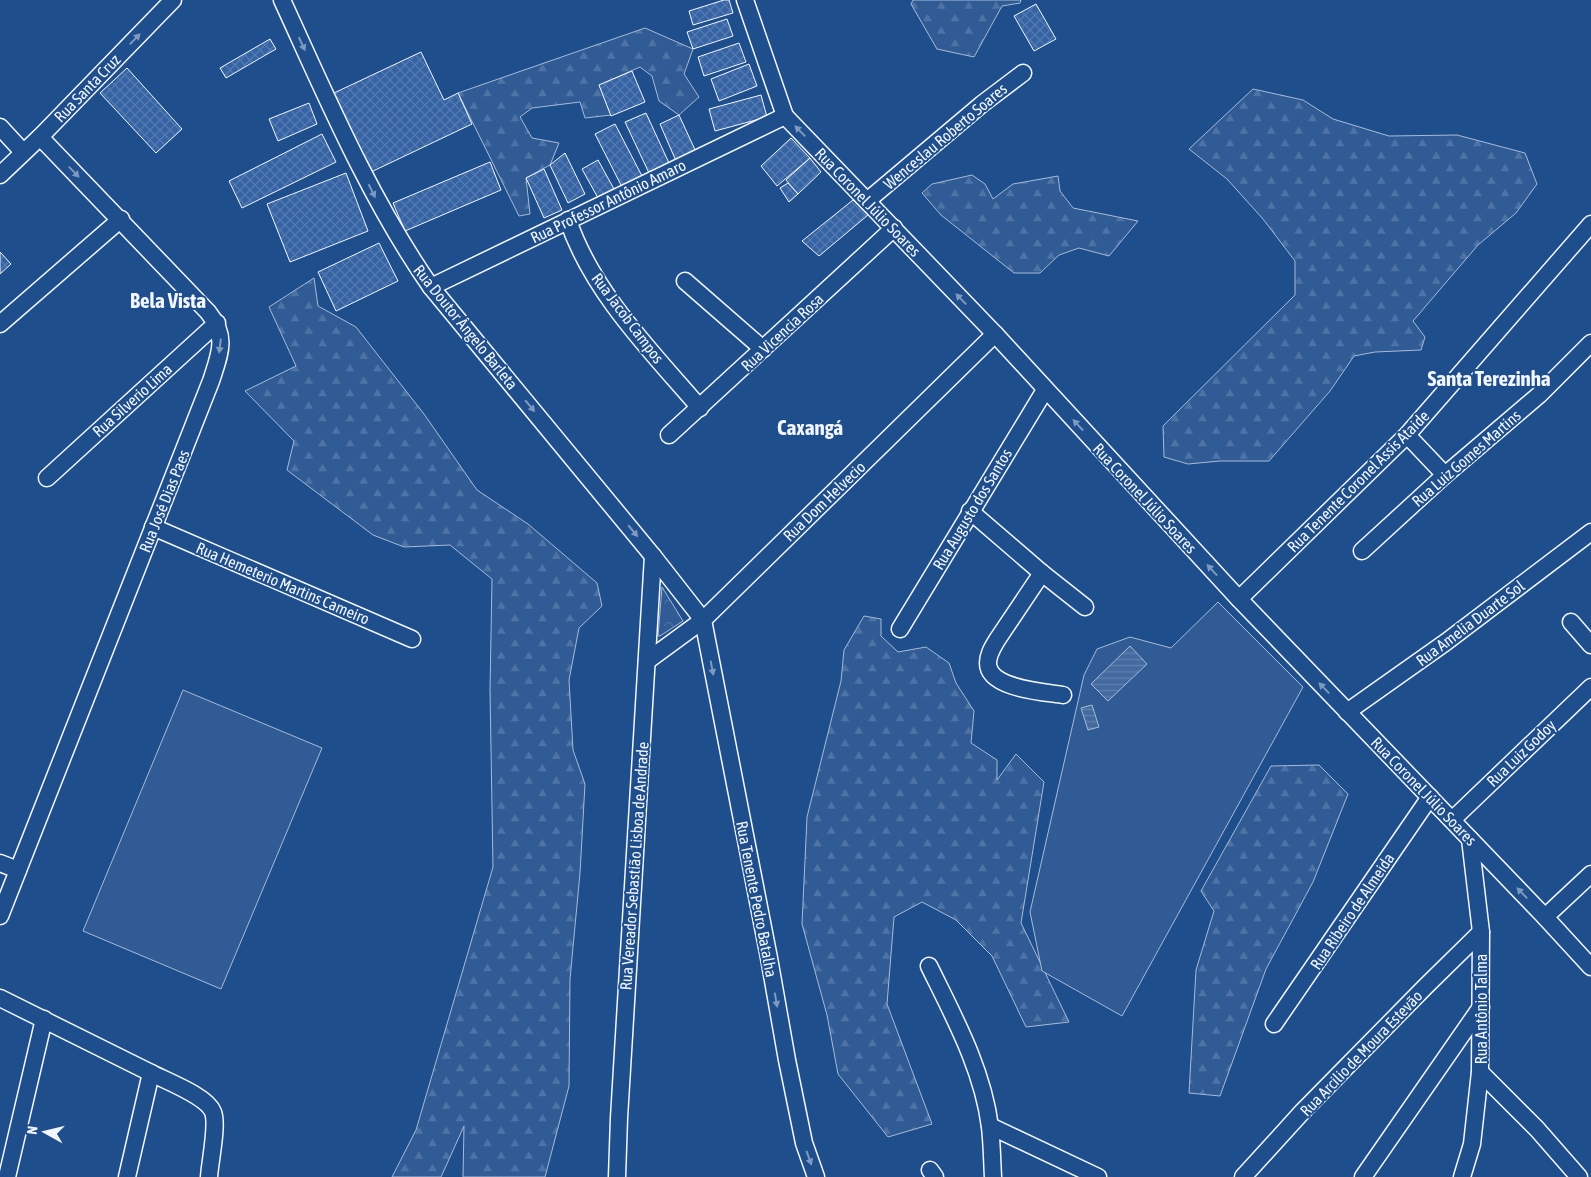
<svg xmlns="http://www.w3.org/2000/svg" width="1591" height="1177" font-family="'Asap Condensed',sans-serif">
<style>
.forest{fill:url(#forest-firs);stroke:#a8bbd7}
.park{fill:url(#park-crowns);stroke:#a8bbd7}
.pitch{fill:#305b95;stroke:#a8bbd7}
.water{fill:url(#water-rules);stroke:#a8bbd7}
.building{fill:url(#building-cross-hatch);stroke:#f2f6ff}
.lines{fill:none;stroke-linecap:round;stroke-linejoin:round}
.minor-casing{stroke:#f2f6ff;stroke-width:19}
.minor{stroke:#1f4e8c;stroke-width:16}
.oneway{fill:#7e9ac0}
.labels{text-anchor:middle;stroke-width:4;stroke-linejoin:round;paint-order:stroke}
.street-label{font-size:16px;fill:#f2f6ff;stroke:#1f4e8c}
.district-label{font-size:21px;font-weight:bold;fill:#f2f6ff;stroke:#1f4e8c}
</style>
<defs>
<pattern id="forest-firs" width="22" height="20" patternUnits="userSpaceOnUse" patternTransform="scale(1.25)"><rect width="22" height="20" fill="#305b95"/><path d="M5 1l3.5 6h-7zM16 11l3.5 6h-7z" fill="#4e73a5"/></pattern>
<pattern id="park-crowns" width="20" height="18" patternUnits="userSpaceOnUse" patternTransform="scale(1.25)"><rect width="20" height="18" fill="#305b95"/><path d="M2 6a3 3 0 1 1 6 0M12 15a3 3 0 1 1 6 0" fill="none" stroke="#4e73a5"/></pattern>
<pattern id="water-rules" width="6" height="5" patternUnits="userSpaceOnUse" patternTransform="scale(1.25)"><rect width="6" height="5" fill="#446ba0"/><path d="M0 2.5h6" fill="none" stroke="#5f81ae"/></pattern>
<pattern id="building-cross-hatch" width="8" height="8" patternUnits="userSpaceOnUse" patternTransform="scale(1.25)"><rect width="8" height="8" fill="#3563a3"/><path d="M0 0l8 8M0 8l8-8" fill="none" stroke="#537ab1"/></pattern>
</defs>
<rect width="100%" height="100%" fill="#1f4e8c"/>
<g class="forest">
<path d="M913 0H1021L1020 3 1002 6 974 57 937 49 911 4Z"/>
<path d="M645 28 693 49 684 74 699 97 679 115 659 101 652 76 640 67 599 85 611 115 585 118 580 102 532 108 520 117 532 138 559 143 550 165 526 178 530 214 519 216 458 93Z"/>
<path d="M1253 89 1303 100 1333 119 1389 136 1457 135 1525 153 1537 184 1516 213 1478 245 1413 321 1425 337 1421 350 1375 352 1354 356 1330 391 1269 461H1220L1188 464 1164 457 1163 426 1295 295V261L1263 219 1227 179 1189 149Z"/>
<path d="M972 175 985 184 993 199 1013 184 1058 176 1060 191 1073 208 1138 221 1109 256 1079 248 1059 255 1040 273H1014L941 215 922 193 932 184Z"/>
<path d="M314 278 318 306 356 327 424 414 477 490 528 524 597 583 602 606 579 628 569 680 573 750 585 784 580 873 570 979 569 1086 545 1177H463L464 1126 441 1177H392L416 1130 493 867 490 690 492 579 450 545 404 547 373 535 287 470 294 441 245 391 296 366 269 307Z"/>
<path d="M864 616 881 619V636L898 652 926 647 949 663 956 683 974 711 971 743 997 760V780L1016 754 1044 782 1021 923 1069 1022 1026 1027 992 956 956 920 922 902 894 917 887 1004 932 1124 888 1137 838 1074 827 1015 802 924 807 817 841 681 844 650Z"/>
<path d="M1319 765 1348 794 1313 882 1266 969 1220 1096 1189 1093 1196 970 1214 911 1201 891 1271 766Z"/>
</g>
<path class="park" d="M662 587 683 621 660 636H658Z"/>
<g class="pitch">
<path d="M1218 602 1303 687 1122 1016 1042 971 1030 912 1084 675 1097 649 1130 637 1171 648Z"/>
<path d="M183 690 322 748 221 989 83 931Z"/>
</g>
<g class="water">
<path d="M1130 646 1147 664 1108 701 1091 684Z"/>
<path d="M1092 705 1099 727 1088 730 1081 708Z"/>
</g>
<g class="building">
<path d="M724 0H729L733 13 693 25 689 11Z"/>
<path d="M1036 4 1056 39 1034 51 1014 16Z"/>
<path d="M727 19 733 36 693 49 687 32Z"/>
<path d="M270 39 276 49 226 78 220 68Z"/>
<path d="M739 43 746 62 704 76 698 57Z"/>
<path d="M421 52 444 100 458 93 472 124 371 172 334 93Z"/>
<path d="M749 64 757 86 719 101 711 79Z"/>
<path d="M127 68 182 129 156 153 100 93Z"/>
<path d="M632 71 645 102 611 116 599 85Z"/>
<path d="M761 95 767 117 715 131 709 109Z"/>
<path d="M309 103 317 124 278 141 269 119Z"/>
<path d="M646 113 669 163 649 173 625 122Z"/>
<path d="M679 115 696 152 676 161 660 124Z"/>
<path d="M615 124 642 176 622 187 595 134Z"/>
<path d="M322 134 336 162 242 208 229 181Z"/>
<path d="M791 138 810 158 777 186 761 166Z"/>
<path d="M565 153 585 194 568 203 550 165Z"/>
<path d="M810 158 821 172 798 194 786 180Z"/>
<path d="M598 160 614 189 598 198 582 169Z"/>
<path d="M490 162 501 190 405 231 393 203Z"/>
<path d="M544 169 562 210 544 218 526 178Z"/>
<path d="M346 173 368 231 290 262 267 204Z"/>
<path d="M788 183 798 194 789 202 780 188Z"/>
<path d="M853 200 868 215 819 256 802 241Z"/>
<path d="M379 243 398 281 336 311 318 272Z"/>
<path d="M0 252 11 264 0 274Z"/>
</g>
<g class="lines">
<g class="minor-casing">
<g id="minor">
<path d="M282 0C327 98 369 198 431 287L653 556 703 620 769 958 787 1060 804 1143 816 1177"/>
<path d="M745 0 785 116 995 334 1239 599 1545 917 1591 967"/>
<path d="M0 127 23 152"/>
<path d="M0 175 40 137 173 0"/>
<path d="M867 201 982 104 1023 73"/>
<path d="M568 220C592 292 651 351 700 408"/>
<path d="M685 281 763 349"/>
<path d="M431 287 785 116"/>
<path d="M0 324 121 219"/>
<path d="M669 435 894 228"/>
<path d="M1407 435 1445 475"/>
<path d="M47 478 217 323"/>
<path d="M970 511 1042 573 1085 607"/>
<path d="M153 527 412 639"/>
<path d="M1362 551 1445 475 1539 395 1591 343"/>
<path d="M1042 573 997 640C993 647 988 654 988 663 988 689 1045 692 1063 695"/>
<path d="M1239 599 1407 435 1591 224"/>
<path d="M1571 622 1591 645"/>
<path d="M900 629 1045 390"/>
<path d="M647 661 703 620 995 334"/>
<path d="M1347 712 1446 642 1591 532"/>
<path d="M1452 820 1591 687"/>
<path d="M0 863 18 870"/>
<path d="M0 916 211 381C220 353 228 337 208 312L40 137"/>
<path d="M1545 917 1591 874"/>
<path d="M929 966C954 1017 983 1070 990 1127 992 1144 992 1160 993 1177"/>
<path d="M0 998 151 1073 127 1177"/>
<path d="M1274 1024 1430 797"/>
<path d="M1480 1072 1537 1129 1579 1177"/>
<path d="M151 1073C166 1081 207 1096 213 1112 218 1125 210 1161 209 1177"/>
<path d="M990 1126 1098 1177"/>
<path d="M930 1170 935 1177"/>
<path d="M7 1177 44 1019"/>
<path d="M617 1177 619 1118 653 556"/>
<path d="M1243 1177 1303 1111 1426 986 1481 932"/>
<path d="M1363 1177 1481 1007"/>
<path d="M1462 1177 1472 1144 1480 1072 1481 932 1470 839"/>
</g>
</g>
<use href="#minor" class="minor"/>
</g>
<defs><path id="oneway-solid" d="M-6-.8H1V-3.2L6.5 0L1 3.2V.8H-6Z" transform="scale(1.25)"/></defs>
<g class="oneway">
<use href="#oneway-solid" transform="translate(135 39) rotate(-46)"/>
<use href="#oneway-solid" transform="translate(302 44) rotate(65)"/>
<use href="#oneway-solid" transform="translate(800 131) rotate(-134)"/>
<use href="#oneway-solid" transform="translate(74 172) rotate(46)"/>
<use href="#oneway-solid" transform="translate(372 191) rotate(63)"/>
<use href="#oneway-solid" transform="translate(961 299) rotate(-134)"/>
<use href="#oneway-solid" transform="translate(220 346) rotate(97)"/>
<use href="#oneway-solid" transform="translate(530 406) rotate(50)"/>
<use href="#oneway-solid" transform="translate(1078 425) rotate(-133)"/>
<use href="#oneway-solid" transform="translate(633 531) rotate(50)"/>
<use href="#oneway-solid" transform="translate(1212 570) rotate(-133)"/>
<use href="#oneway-solid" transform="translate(712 668) rotate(79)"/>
<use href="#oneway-solid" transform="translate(1324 688) rotate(-134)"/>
<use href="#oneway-solid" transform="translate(1522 893) rotate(-134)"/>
<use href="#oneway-solid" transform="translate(776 1000) rotate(80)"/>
<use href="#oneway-solid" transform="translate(809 1158) rotate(70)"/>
</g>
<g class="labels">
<g class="street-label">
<text transform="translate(87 88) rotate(-46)" y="6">Rua Santa Cruz</text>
<text transform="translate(945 136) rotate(-40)" y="6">Wenceslau Roberto Soares</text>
<text transform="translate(608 201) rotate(-26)" y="6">Rua Professor Antônio Amaro</text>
<text transform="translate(868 202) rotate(46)" y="6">Rua Coronel Júlio Soares</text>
<text transform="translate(628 318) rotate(53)" y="6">Rua Jacob Campos</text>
<text transform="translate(466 327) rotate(51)" y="6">Rua Doutor Ângelo Barleta</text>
<text transform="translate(782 332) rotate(-43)" y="6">Rua Vicencia Rosa</text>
<text transform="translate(132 400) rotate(-42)" y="6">Rua Silverio Lima</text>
<text transform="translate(1466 458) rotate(-41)" y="6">Rua Luiz Gomes Martins</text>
<text transform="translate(1358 481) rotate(-45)" y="6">Rua Tenente Coronel Assis Ataide</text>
<text transform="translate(1145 498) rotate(47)" y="6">Rua Coronel Júlio Soares</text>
<text transform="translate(164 501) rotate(-68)" y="6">Rua José Dias Paes</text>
<text transform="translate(824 501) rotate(-44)" y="6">Rua Dom Helvecio</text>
<text transform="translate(972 509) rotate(-59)" y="6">Rua Augusto dos Santos</text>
<text transform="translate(283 583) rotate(23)" y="6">Rua Hemeterio Martins Cameiro</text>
<text transform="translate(1470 623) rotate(-37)" y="6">Rua Amelia Duarte Sol</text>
<text transform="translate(1521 753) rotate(-44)" y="6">Rua Luiz Godoy</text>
<text transform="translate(1424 791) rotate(46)" y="6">Rua Coronel Júlio Soares</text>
<text transform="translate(634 866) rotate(-86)" y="6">Rua Vereador Sebastião Lisboa de Andrade</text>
<text transform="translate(757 899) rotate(79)" y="6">Rua Tenente Pedro Batalha</text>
<text transform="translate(1352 911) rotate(-56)" y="6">Rua Ribeiro de Almeida</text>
<text transform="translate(1481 1009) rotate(-90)" y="6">Rua Antônio Talma</text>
<text transform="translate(1361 1053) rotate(-46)" y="6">Rua Arcilio de Moura Estevão</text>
</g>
<g class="district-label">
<text x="168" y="308">Bela Vista</text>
<text x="1489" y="386">Santa Terezinha</text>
<text x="810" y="435">Caxangá</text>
</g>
</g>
<g transform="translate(45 1132) rotate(278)" stroke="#1f4e8c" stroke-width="4" paint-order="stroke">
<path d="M0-4L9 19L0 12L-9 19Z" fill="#f2f6ff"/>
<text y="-8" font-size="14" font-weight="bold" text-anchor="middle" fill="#f2f6ff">N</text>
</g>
</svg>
